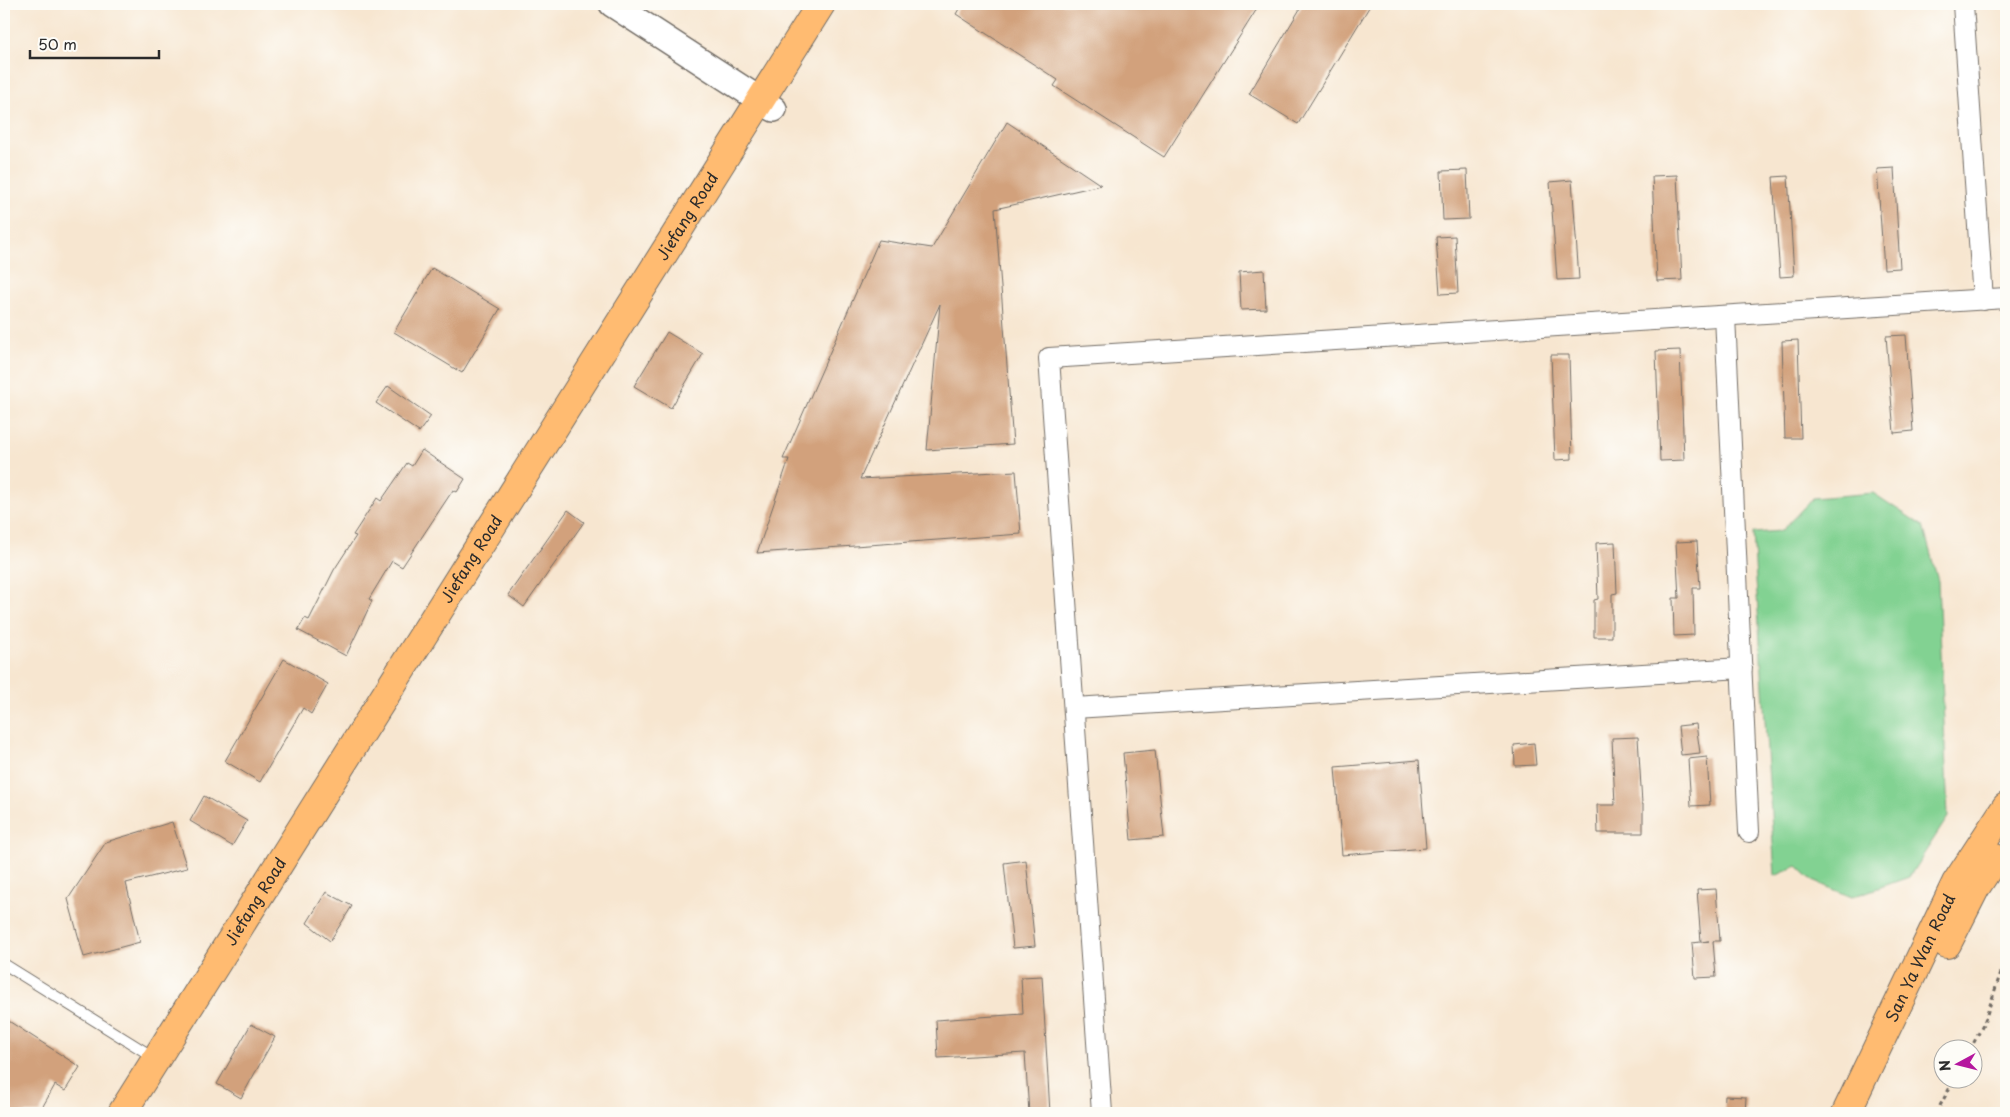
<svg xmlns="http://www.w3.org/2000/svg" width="2010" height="1117" font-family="'Playpen Sans',sans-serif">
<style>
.garden{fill:#82d292;stroke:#567e5e}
.building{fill:#d2a17c}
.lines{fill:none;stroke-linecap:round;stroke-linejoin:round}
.service-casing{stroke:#726c65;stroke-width:12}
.minor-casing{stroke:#726c65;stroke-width:22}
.tertiary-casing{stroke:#726c65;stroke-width:28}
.primary-casing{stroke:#726c65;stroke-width:30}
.path{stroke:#726c65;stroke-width:3;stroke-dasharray:4 4;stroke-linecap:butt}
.service{stroke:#fff;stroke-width:10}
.minor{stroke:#fff;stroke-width:20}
.tertiary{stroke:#fff;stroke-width:25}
.primary{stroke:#ffbb71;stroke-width:28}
.labels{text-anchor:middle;stroke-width:4;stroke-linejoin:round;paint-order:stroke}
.street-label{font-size:16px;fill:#2b2b2b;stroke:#fdfcf7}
</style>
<rect width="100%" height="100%" fill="#fdfcf7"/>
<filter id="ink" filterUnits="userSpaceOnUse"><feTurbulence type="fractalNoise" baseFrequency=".02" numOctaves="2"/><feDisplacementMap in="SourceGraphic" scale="10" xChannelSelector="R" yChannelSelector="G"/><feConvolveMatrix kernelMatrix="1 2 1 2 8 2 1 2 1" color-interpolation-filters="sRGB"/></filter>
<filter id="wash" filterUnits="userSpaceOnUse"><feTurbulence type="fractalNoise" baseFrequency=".0096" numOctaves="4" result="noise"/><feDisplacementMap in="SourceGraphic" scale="20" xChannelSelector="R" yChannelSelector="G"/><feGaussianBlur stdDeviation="1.12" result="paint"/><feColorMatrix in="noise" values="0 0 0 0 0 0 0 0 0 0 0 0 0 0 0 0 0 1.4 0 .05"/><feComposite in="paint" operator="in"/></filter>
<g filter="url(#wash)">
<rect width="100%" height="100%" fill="#f7e6d0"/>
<path class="garden" d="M1873 493 1923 526 1938 581 1948 817 1909 877 1852 897 1813 881 1797 866 1775 876 1753 533 1781 531 1813 498Z"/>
<g id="blocks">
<g class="building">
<path d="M962 4H1260L1164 157 1054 86 1058 80 956 14Z"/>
<path d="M1303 4H1371L1298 124 1249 94Z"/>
<path d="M1007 122 1101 185 995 209 1013 444 927 450 940 304 860 479 1016 471 1021 534 757 553 789 459H783L879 240 932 248Z"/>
<path d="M1894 168 1900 268 1884 269 1877 169Z"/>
<path d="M1467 170 1469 219 1443 220 1441 171Z"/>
<path d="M1677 175 1682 280 1657 281 1652 176Z"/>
<path d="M1788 176 1794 276 1780 277 1773 177Z"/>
<path d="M1572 180 1579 279 1557 280 1550 182Z"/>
<path d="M1455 236 1458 293 1440 294 1436 237Z"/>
<path d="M432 268 500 309 462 373 394 332Z"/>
<path d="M1264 270 1266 309 1241 310 1239 272Z"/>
<path d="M667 332 703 354 671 408 634 386Z"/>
<path d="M1906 335 1913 431 1894 433 1886 336Z"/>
<path d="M1798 340 1801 438H1785L1782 341Z"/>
<path d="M1680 350 1684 460 1660 461 1656 351Z"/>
<path d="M1551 355H1569L1572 459 1555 460Z"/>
<path d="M388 386 431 416 419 432 376 403Z"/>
<path d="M422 450 465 479 457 492 453 490 402 567 392 561 369 599 372 601 346 656 298 630 305 618 309 620 334 570 356 536 353 535 377 498 381 501 407 463 412 466Z"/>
<path d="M568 510 584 522 524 607 508 595Z"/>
<path d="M1697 541 1700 588H1693L1694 635 1674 636 1673 598H1679L1676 542Z"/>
<path d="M1615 542 1617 593 1612 594V637H1594V600L1598 599 1596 543Z"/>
<path d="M284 659 328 684 311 714 303 708 260 782 225 761Z"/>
<path d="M1696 724 1700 753 1681 755 1678 726Z"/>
<path d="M1638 737 1642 804H1643V833H1598L1597 805H1615L1612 738Z"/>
<path d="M1534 743 1536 765 1515 766 1514 745Z"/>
<path d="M1155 750 1164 837 1131 840 1123 753Z"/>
<path d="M1707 757 1710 805 1691 806 1688 759Z"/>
<path d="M1419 760 1426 848 1342 855 1335 767Z"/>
<path d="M204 796 247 821 232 846 190 821Z"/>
<path d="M172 822 187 868 126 883 140 942 84 957 68 899 106 842Z"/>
<path d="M1026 860 1035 946 1013 948 1004 863Z"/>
<path d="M1716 889 1720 941H1713L1716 977 1695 978 1692 943 1709 941 1701 942 1697 890Z"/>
<path d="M326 892 352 906 330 941 307 923Z"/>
<path d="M1042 976 1050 1113H1029L1025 1053 938 1058 936 1020 1023 1014 1021 977Z"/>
<path d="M4 1018 80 1067 65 1091 55 1085 39 1113H4Z"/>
<path d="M251 1024 275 1037 241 1098 217 1084Z"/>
<path d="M1725 1096 1746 1097 1745 1113H1724Z"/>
</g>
</g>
</g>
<g filter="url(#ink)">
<use href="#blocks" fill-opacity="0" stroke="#726c65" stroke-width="1"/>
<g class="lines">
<g class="service-casing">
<path id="service" d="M4 964 155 1058"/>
</g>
<g class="minor-casing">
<g id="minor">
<path d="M1963 4 1983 300"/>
<path d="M1725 316 1749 832"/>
<path d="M1074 708 1742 668"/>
<path d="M1102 1113 1049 358 2006 298"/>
</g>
</g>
<g class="tertiary-casing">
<path id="tertiary" d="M612 4 774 109"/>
</g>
<g class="primary-casing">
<g id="primary">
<path d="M1947 944 1976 887 1995 858"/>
<path id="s1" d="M122 1113 821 4"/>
<path id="s2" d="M1846 1113 1956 883 2006 807"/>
</g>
</g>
<g class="path">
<path d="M1970 1050 1984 1023 2006 957"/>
<path d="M1936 1113 1954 1080"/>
</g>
<use href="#service" class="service"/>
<use href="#minor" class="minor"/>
<use href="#tertiary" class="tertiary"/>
<use href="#primary" class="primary"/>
</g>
</g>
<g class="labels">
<g class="street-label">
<text dy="6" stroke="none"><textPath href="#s1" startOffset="1060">Jiefang Road</textPath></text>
<text dy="6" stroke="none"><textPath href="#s1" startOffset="655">Jiefang Road</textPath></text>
<text dy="6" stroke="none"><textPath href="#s1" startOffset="250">Jiefang Road</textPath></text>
<text dy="6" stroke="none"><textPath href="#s2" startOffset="172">San Ya Wan Road</textPath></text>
</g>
</g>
<rect width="2010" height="1117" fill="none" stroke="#fdfcf7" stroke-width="20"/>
<g transform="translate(1958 1064) rotate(263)"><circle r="24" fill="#fdfcf7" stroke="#a9a8a5"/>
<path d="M0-4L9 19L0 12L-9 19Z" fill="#b5179e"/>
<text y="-8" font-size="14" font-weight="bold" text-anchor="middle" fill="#2b2b2b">N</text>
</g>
<path d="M30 50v8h129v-8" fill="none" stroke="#2b2b2b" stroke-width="2.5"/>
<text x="38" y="50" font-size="15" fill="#2b2b2b" stroke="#fdfcf7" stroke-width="4" paint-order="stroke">50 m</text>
</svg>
